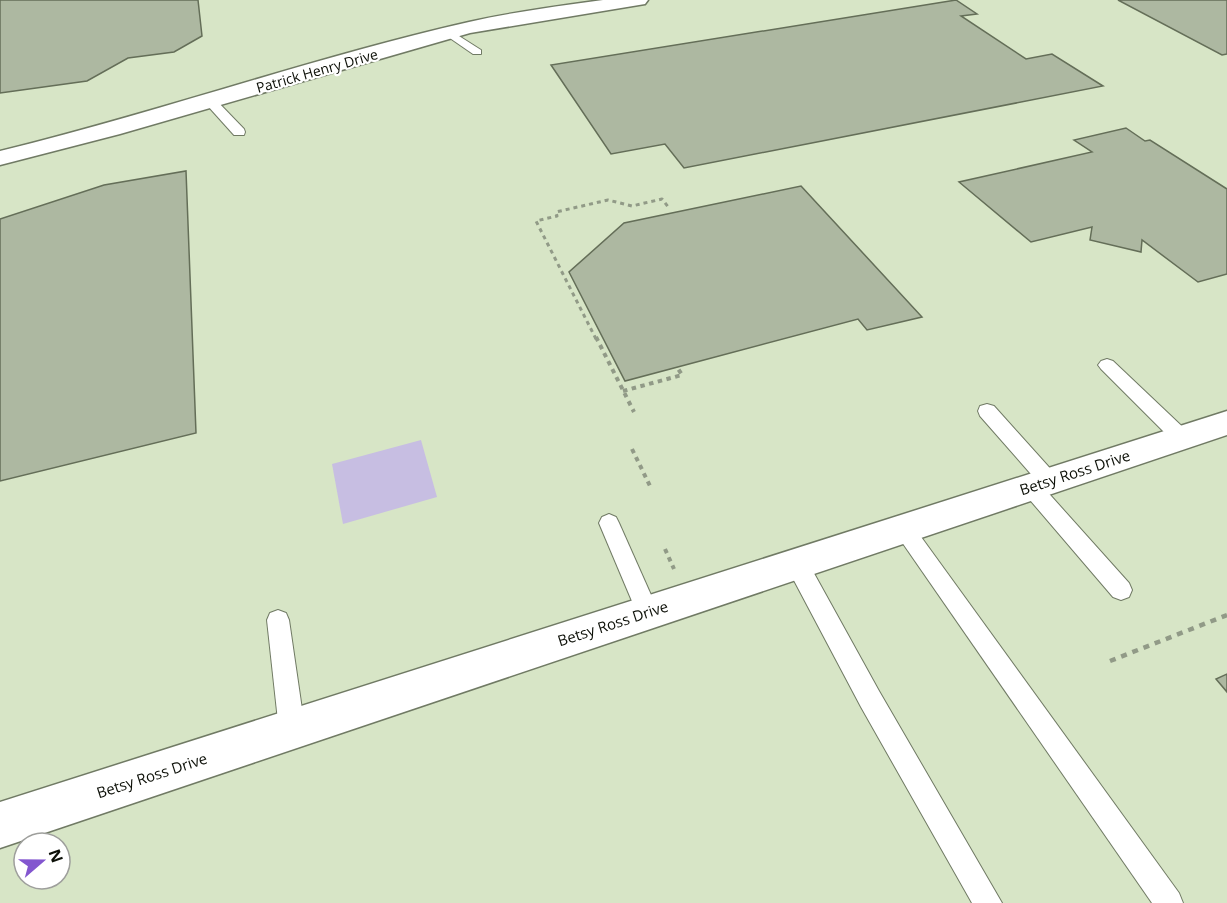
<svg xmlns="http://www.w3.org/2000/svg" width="1227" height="903" font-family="'Open Sans',sans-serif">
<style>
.built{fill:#d7e5c6;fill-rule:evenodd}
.green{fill:#c7bee2}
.building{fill:#adb8a1;stroke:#646e58;stroke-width:1.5}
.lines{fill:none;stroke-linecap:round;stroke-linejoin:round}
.lane-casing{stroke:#707a64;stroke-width:2}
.street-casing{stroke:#707a64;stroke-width:3}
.secondary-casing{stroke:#707a64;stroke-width:3}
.path-far2{stroke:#919a87;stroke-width:3;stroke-dasharray:4 4;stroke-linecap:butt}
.path-far1{stroke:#919a87;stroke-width:4;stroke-dasharray:4.5 4.5;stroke-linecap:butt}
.path{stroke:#919a87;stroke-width:4.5;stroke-dasharray:6 6;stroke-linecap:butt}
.lane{fill:#fff;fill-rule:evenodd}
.street{fill:#fff;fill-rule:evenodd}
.secondary{fill:#fff;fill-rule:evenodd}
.labels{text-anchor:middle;stroke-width:4.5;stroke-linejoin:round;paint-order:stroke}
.far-street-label{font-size:14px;fill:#0d1008;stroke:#fff}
.street-label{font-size:15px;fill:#0d1008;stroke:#fff}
</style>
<rect width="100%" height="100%" fill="#e6f2d9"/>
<path class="built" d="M0 0H1227V903H0ZM24 843H60V879H24Z"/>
<path class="green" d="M421 440 437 497 343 524 332 464Z"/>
<g class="building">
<path d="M0 0H198L202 36 174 52 128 58 87 81 0 93Z"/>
<path d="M956 0 977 14 961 16 1026 59 1052 54 1103 86 684 168 665 144 611 154 551 65Z"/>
<path d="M1118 0H1227V54L1222 55Z"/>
<path d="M1126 128 1145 141 1150 140 1227 189V274L1198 282 1142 240 1141 252 1090 240 1092 227 1031 242 959 182 1092 152 1074 140Z"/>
<path d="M186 171 196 433 0 481V219L104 185Z"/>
<path d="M801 186 922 317 867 330 858 319 625 381 569 272 624 223Z"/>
<path d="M1227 674V692L1216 679Z"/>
</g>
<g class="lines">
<g class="lane-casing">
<g id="lane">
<path d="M448 29 481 50V54H473L444 34 443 32Z"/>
<path d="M211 98 215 99 244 129 245 132 244 135H234L207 105 205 102 207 99Z"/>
<path d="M1107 359 1113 361 1189 433 1192 438 1189 443 1182 445 1175 443 1101 369 1098 365 1101 361Z"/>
<path d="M987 404 994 406 1056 475 1059 481 1056 487 1049 489 1043 487 1129 583 1132 590 1129 597 1121 600 1113 597 1024 493 1021 487 1024 481 1031 479 1037 481 980 416 978 411 980 406Z"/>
<path d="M609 514 616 517 619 523 659 613 656 620 648 623 640 620 637 613 599 523 602 517Z"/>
<path d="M904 520 911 523 1179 893 1183 903H1152L897 535 893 529 897 523Z"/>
<path d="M797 555 805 557 879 691 1002 903H972L861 707 789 571 786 564 789 557Z"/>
<path d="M278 610 286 613 289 620 305 730 301 739 292 742 283 739 279 730 267 620 270 613Z"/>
</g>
</g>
<g class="street-casing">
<path id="street" d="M1227 411V435L0 848V802Z"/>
</g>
<g class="secondary-casing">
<path id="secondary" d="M603 0H648L645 4 639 5 470 33 120 134 0 165V151C157 113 311 58 469 22 513 12 558 6 603 0Z"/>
</g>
<path class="path-far2" d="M596 339 536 221 557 216 556 212 608 200 632 206 662 199 669 208"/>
<g class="path-far1">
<path d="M596 337 634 412"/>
<path d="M623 391 682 375 677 367"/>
<path d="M632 449 650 486"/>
<path d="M665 549 674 569"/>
</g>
<path class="path" d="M1110 661 1227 615"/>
<use href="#lane" class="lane"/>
<use href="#street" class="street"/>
<use href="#secondary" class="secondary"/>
</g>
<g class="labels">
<g class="far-street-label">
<text transform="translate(317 71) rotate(-16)" y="5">Patrick Henry Drive</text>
</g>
<g class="street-label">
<text transform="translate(1075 473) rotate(-18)" y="5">Betsy Ross Drive</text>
<text transform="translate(613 624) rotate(-18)" y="5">Betsy Ross Drive</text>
<text transform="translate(152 776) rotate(-18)" y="5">Betsy Ross Drive</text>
</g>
</g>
<g transform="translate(42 861) rotate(70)"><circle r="28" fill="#ffffff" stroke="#9e9f9c" stroke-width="1.5"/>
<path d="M0-4.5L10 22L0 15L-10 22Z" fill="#8356cf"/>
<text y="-9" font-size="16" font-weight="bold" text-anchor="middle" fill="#0d1008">N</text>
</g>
</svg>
